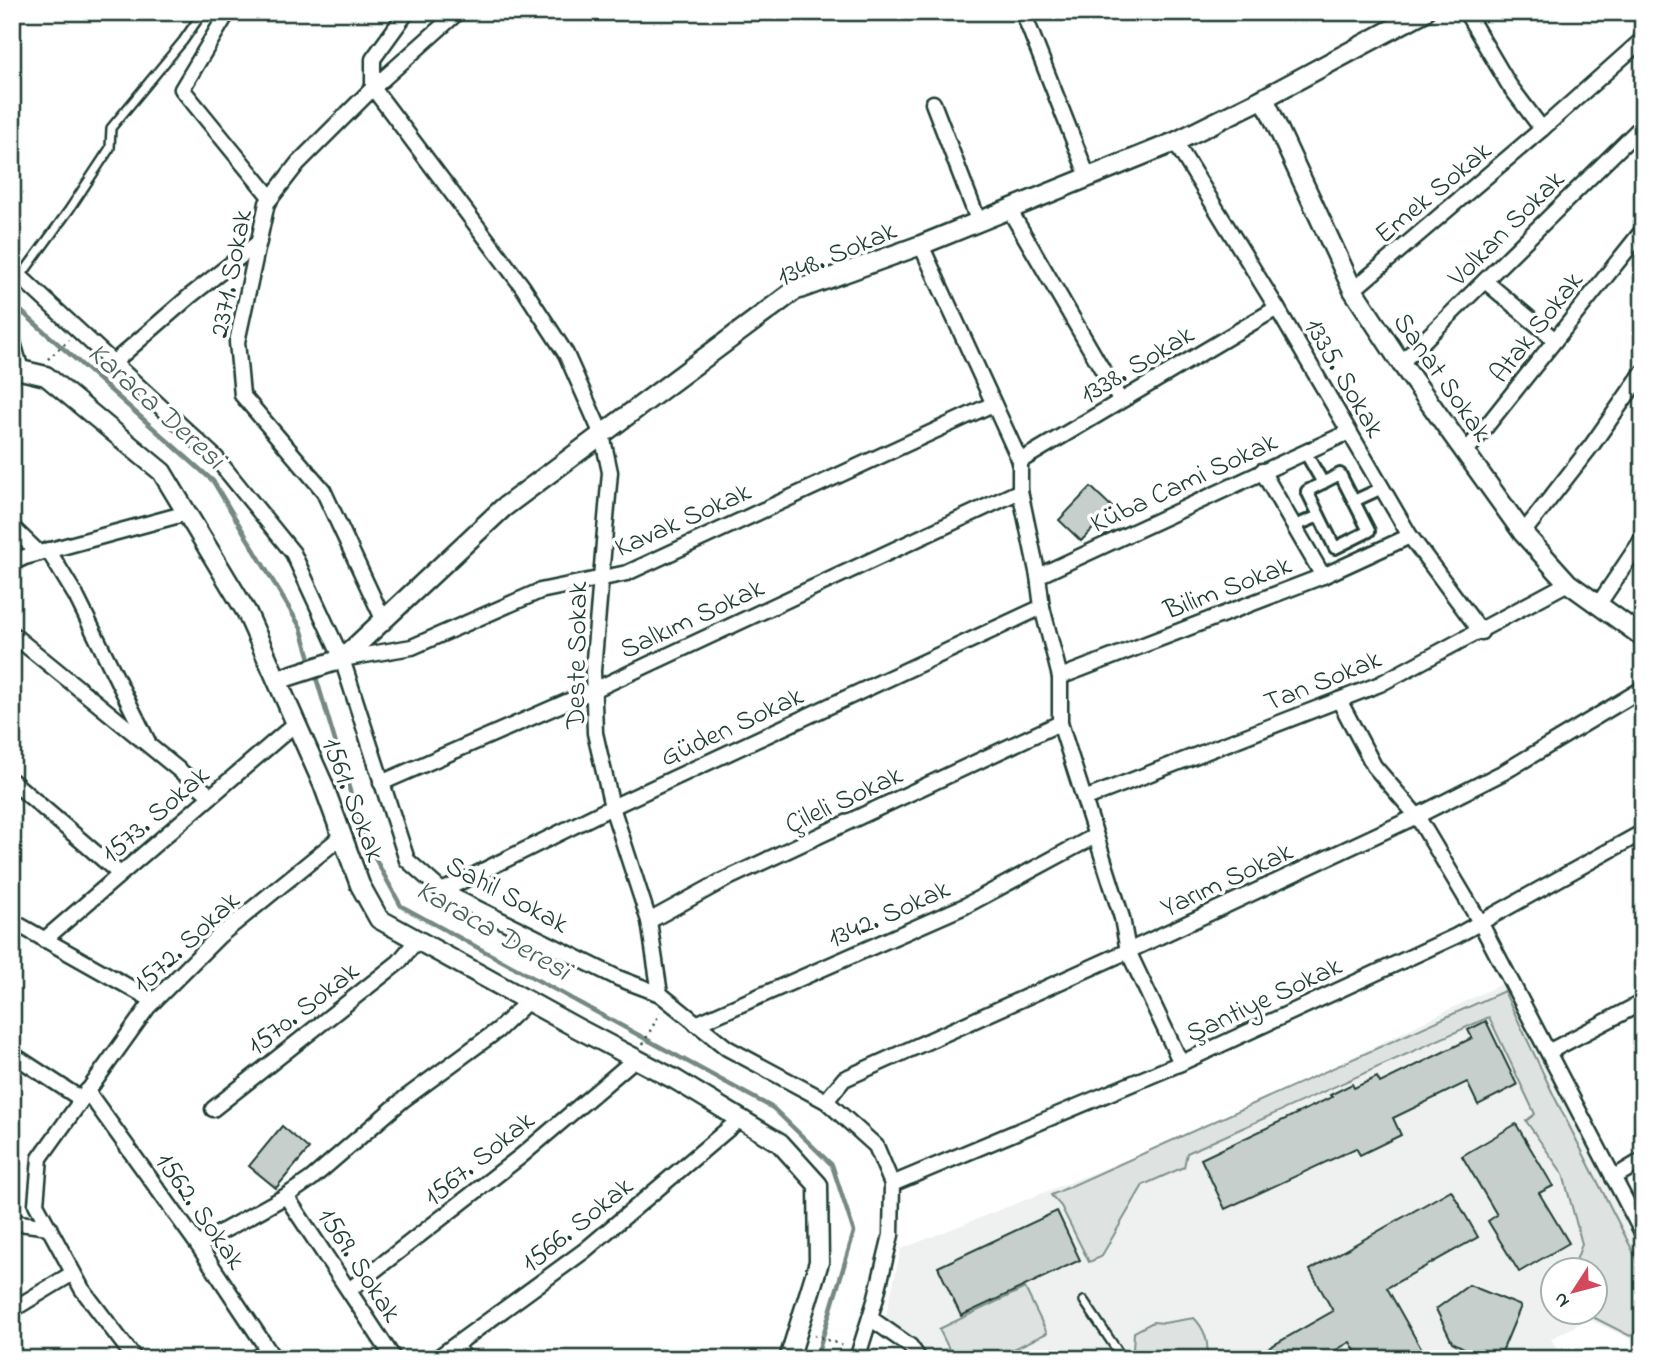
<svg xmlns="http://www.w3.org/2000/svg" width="1655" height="1371" font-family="'Indie Flower',sans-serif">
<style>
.built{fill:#eef1f0;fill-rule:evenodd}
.green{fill:#dee3e2;stroke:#7e908b;stroke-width:2}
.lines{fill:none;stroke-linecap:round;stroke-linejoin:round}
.stream{stroke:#758883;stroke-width:4.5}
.building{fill:#c7cfcc;stroke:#1f3d34;stroke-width:2}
.service-casing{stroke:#1f3d34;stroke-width:12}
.pedestrian-casing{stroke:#1f3d34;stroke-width:16}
.minor-casing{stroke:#1f3d34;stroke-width:19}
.tertiary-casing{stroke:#1f3d34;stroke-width:23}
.path{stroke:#1f3d34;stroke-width:2.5;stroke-dasharray:2 5;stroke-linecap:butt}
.service{stroke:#fff;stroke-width:7}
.pedestrian{stroke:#fff;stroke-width:10}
.minor{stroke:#fff;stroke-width:14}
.tertiary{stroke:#fff;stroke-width:18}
.labels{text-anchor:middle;stroke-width:7;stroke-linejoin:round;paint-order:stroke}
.street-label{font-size:28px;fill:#1f3d34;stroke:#fff}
.water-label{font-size:30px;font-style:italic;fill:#4a625b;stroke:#fff}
</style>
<rect width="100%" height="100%" fill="#fff"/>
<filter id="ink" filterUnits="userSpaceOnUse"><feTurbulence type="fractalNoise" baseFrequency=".0143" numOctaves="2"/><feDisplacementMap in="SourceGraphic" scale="14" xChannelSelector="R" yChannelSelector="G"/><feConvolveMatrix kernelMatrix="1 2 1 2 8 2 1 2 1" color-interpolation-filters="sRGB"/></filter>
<g filter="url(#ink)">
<path class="built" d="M1509 980 1643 1254V1333L1631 1339 1588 1319 1551 1339 1563 1359H909L884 1324 901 1249 1212 1126ZM1554 1270H1596V1312H1554Z"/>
<g class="green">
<path d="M1504 991 1555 1098 1643 1271V1330L1630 1336 1583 1312H1596V1270L1573 1269 1582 1244 1563 1174 1526 1121 1535 1114 1489 1017 1187 1153 1184 1167 1143 1185 1101 1257 1089 1262 1061 1206 1051 1195Z"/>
<path d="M1025 1288 1047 1333 993 1359H954L939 1329Z"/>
<path d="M1194 1318C1205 1329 1210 1344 1206 1359H1138L1133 1350 1134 1332 1153 1322 1164 1323Z"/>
</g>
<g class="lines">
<g class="stream">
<path d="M12 303 213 481 301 628 312 665"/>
<path d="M315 674 364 838 401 906 773 1108 832 1165 854 1232 816 1359"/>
</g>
</g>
<g class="building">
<path d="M1091 487 1113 508 1081 541 1059 520Z"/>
<path d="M1486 1021 1517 1085 1478 1105 1467 1082 1393 1118 1401 1135 1360 1155 1356 1148 1225 1209 1201 1159 1332 1097 1330 1095 1352 1084 1354 1088 1377 1077 1380 1083 1472 1038 1468 1030Z"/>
<path d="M1516 1124 1553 1186 1539 1193 1569 1243 1519 1272 1488 1221 1497 1215 1462 1156Z"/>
<path d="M282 1126 309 1149 276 1188 249 1166Z"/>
<path d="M1451 1190 1478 1237 1387 1288 1427 1359H1360L1350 1342 1320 1359H1249L1333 1311 1310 1270Z"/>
<path d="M1057 1211 1080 1260 961 1316 938 1267Z"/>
<path d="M1469 1285 1521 1306 1499 1359H1485L1452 1342 1436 1309Z"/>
</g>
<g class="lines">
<g class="service-casing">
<g id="service">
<path d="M21 276 69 210 110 148 111 128 183 41 203 12"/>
<path d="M1084 1301 1123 1359"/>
</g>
</g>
<g class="pedestrian-casing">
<g id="pedestrian">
<path d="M1305 452 1323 483"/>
<path d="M1340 474 1369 531 1335 548 1307 491Z"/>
<path d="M1354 501 1382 488"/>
<path d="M1295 526 1319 516"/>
</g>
</g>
<g class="minor-casing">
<g id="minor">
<path d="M228 12 182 89 271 198"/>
<path d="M407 12 373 59V88L522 286 566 354 602 435 610 472 593 671 595 733 612 807 649 921 660 994"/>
<path d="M1023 12 1088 177"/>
<path d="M1466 12 1509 85 1542 129"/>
<path d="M933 103 978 220"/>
<path d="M1175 142 1277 308 1410 536 1481 632"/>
<path d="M1009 209 1120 400"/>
<path d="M921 245 1020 461V491L1038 576 1042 607 1060 677V723L1122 918 1128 951 1181 1063"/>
<path d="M12 269 216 458 293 553 342 659 407 860 442 891 618 978 660 994 727 1048 826 1101 876 1146 892 1184 891 1235 875 1301 857 1359"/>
<path d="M1485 281 1555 340"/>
<path d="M1353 290 1542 129 1643 39"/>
<path d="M12 339 21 370"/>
<path d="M114 362 190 296 259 242"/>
<path d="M1401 363 1643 125"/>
<path d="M1465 453 1643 230"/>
<path d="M1020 461 1277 308"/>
<path d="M1262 471 1323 576"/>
<path d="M12 527 39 553"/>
<path d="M1523 533 1592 445 1643 372"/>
<path d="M48 550 76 596 148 742"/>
<path d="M12 563 25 557 187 513"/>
<path d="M1038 576 1349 432"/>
<path d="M1598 605 1643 538"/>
<path d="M384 621 323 490 242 395 237 342 267 203 298 163 373 88 458 12"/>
<path d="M12 634 211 796"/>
<path d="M342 659 412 647 540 591 627 573 993 404"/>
<path d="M1060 677 1323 576 1410 536"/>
<path d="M1339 700 1374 766 1417 816 1480 922 1643 1234"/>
<path d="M12 781 120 874"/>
<path d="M381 783 594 690 1020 491"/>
<path d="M1084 799 1380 684 1568 583"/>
<path d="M442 891 612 807 1042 607"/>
<path d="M12 921 154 1001"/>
<path d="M649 921 722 881 1060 723"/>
<path d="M44 940 296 723"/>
<path d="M696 1024 965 906 1095 836"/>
<path d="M1550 1051 1643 1002"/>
<path d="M12 1054 81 1099"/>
<path d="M87 1091 198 1245 274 1359"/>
<path d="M826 1101 844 1079 1128 951 1417 816 1504 772 1639 691 1643 687"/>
<path d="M213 1109 399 962 417 940"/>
<path d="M1613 1178 1643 1160"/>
<path d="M892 1184 1181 1063 1456 936 1643 832"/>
<path d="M286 1196 394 1359"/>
<path d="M12 1222 49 1227"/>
<path d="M198 1245 286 1196 311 1179 404 1099 498 1030 528 1001"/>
<path d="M349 1290 521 1156 635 1059"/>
<path d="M12 1310 73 1273"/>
<path d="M870 1318 910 1346 919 1359"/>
<path d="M454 1347 467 1359"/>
<path d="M135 1359 82 1289 36 1204 40 1158 148 1007 219 936 342 836"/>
<path d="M255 1359 267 1349"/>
<path d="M436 1359 584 1251 740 1119"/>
</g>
</g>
<g class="tertiary-casing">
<g id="tertiary">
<path d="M1264 98 1353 290 1401 363 1523 533 1568 583 1643 637"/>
<path d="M12 368 46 376 162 472 247 613 323 784 360 885 379 919 577 1028 676 1080 780 1143 818 1185 819 1262 789 1359"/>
<path d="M277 680 342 659 503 508 794 291 921 245 1175 142 1264 98 1424 12"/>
</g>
</g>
<g class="path">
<path d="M48 359 69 340"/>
<path d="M643 1044 660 1013"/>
<path d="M814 1335 844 1346"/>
</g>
<use href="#service" class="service"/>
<use href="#pedestrian" class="pedestrian"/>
<use href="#minor" class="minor"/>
<use href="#tertiary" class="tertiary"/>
</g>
</g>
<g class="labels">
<g class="street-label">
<text transform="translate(1432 191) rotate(-40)" y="10">Emek Sokak</text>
<text transform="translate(1505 227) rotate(-45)" y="10">Volkan Sokak</text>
<text transform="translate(836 252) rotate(-23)" y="10">1348. Sokak</text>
<text transform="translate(229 273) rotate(-79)" y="10">2371. Sokak</text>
<text transform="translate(1535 326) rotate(-52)" y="10">Atak Sokak</text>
<text transform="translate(1136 363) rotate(-31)" y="10">1338. Sokak</text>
<text transform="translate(1444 376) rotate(55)" y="10">Sanat Sokak</text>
<text transform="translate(1346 377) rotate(60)" y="10">1335. Sokak</text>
<text transform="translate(1183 481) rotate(-25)" y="10">Küba Cami Sokak</text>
<text transform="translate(682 518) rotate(-24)" y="10">Kavak Sokak</text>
<text transform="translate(1227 586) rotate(-21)" y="10">Bilim Sokak</text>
<text transform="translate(691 617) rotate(-25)" y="10">Salkım Sokak</text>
<text transform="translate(575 655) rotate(-89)" y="10">Deste Sokak</text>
<text transform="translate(1322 679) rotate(-22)" y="10">Tan Sokak</text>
<text transform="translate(731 725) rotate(-25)" y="10">Güden Sokak</text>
<text transform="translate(843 798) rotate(-25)" y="10">Çileli Sokak</text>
<text transform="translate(355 799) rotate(69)" y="10">1561. Sokak</text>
<text transform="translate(154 813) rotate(-41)" y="10">1573. Sokak</text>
<text transform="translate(1226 878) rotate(-25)" y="10">Yarım Sokak</text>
<text transform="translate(508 893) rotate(28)" y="10">Sahil Sokak</text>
<text transform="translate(888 912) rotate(-24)" y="10">1342. Sokak</text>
<text transform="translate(185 941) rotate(-43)" y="10">1572. Sokak</text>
<text transform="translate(1263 998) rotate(-25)" y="10">Şantiye Sokak</text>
<text transform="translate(302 1007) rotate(-38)" y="10">1570. Sokak</text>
<text transform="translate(478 1157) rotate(-39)" y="10">1567. Sokak</text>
<text transform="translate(202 1210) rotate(55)" y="10">1562. Sokak</text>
<text transform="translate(576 1223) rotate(-39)" y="10">1566. Sokak</text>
<text transform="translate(361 1264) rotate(57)" y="10">1569. Sokak</text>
</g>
<g class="water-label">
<text transform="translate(157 405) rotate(42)" y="10">Karaca Deresi</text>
<text transform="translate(494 929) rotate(30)" y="10">Karaca Deresi</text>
</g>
</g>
<rect width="1655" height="1371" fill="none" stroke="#fff" stroke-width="42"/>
<rect x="21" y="21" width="1613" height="1329" fill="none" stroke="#1f3d34" stroke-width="2.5" filter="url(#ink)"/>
<g transform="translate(1574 1291) rotate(234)"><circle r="33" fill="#ffffff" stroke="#a5b1ae" stroke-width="2"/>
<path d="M0-5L12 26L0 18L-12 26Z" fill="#d1495b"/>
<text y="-10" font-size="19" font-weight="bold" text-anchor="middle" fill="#1f3d34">N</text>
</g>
</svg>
